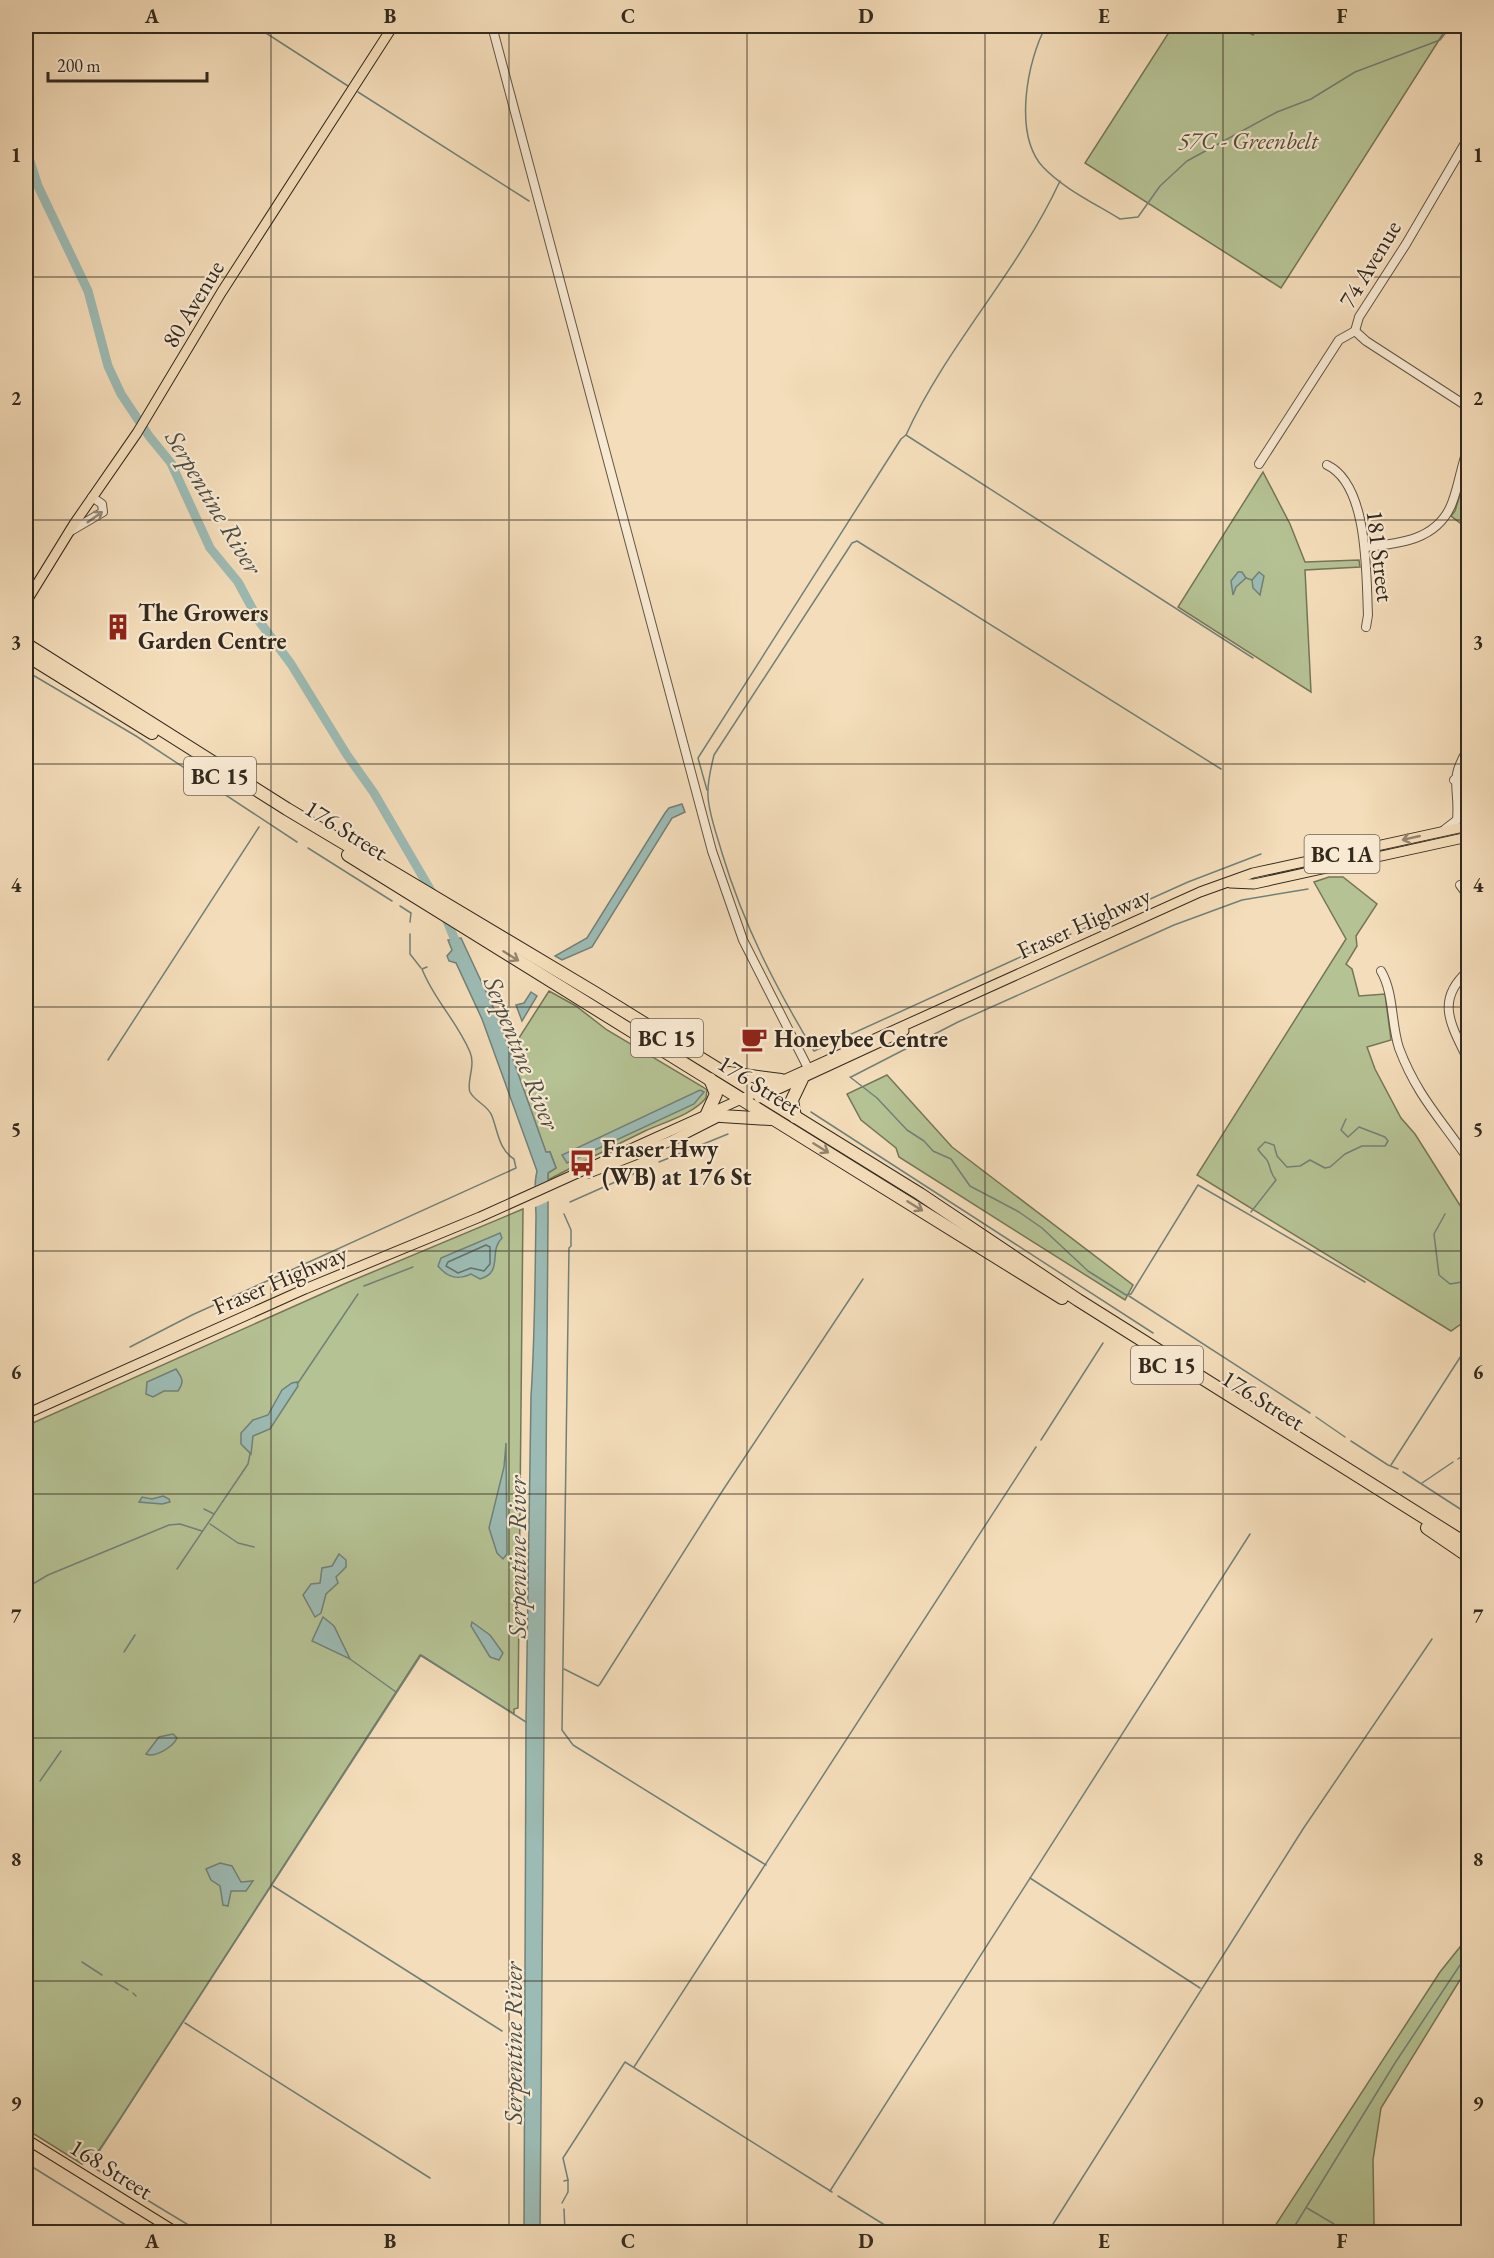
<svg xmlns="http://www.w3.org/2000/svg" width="1494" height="2258" font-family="'EB Garamond',serif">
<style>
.green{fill:#b5c294;stroke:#747658;stroke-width:1.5}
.water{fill:#9cbbb4;stroke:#728178;stroke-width:1.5}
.pier{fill:#f4ddba}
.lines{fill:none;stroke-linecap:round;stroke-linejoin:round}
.shore{stroke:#687268;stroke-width:1.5}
.stream{stroke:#728178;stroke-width:1.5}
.river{stroke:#9cbbb4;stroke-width:9}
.minor-casing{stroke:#635644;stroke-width:10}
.major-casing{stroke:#33291d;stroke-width:11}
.highway-casing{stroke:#33291d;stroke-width:14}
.minor{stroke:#f8e9d2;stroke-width:8}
.major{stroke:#f4ddba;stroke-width:9}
.highway{stroke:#f4ddba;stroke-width:12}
.oneway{stroke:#968978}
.oneway2{stroke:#94836c}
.grid{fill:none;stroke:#33291d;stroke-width:1.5;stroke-opacity:0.55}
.labels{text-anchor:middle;stroke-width:4.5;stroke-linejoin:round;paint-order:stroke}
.shield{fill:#f8e9d2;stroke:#6e6353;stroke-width:1.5}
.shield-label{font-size:22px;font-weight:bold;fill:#33291d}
.park-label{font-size:24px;font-style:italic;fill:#544f3b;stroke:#f8e9d2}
.street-label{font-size:24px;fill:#33291d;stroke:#f8e9d2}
.poi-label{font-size:24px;font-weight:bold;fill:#33291d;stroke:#f8e9d2;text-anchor:start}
.water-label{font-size:26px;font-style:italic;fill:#4d4e43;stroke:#f8e9d2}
.neatline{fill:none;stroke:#33291d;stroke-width:2}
.grid-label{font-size:20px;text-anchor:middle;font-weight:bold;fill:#33291d}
</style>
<rect width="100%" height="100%" fill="#f4ddba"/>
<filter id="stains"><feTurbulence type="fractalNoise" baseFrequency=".00333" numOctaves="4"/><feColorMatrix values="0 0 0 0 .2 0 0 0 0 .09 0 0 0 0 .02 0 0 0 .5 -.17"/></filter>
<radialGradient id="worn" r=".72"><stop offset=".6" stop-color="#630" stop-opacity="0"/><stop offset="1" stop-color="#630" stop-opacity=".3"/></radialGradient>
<g class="green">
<path d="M1173 26H1238L1253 35 1259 26H1448L1281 288 1085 163Z"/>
<path d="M1263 472 1290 524 1305 562 1359 560 1360 567 1305 570 1311 692 1178 607Z"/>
<path d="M1465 478 1468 481V529L1451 516 1455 511Z"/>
<path d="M1329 877H1343L1377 904 1356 936 1357 946 1346 964 1352 969 1359 996 1385 994 1391 1040 1367 1047 1375 1069 1401 1118 1415 1134 1468 1218V1319L1451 1331 1197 1175 1346 939 1314 882Z"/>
<path d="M549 991 576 1006 607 1030 703 1087 707 1090 706 1098C692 1115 664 1122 645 1131 612 1147 580 1163 548 1180V1173L556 1168 550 1152 546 1153 510 1052Z"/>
<path d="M887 1075 952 1147 1133 1285 1125 1300 899 1157 896 1148 861 1120 847 1094Z"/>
<path d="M523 1209 518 1708 514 1709V1714L420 1655 118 2122 95 2156 82 2164 26 2129V1426L344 1284Z"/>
<path d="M1468 1937V1967L1381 2108 1373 2160 1374 2223 1377 2232H1271L1440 1972Z"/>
</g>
<g class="water">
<path d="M1238 572H1242L1246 578 1236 587 1233 595 1231 581Z"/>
<path d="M1259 572 1264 576 1260 595 1253 588 1252 580Z"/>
<path d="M682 804 685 812 672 818 592 947 562 960 555 956 587 938 665 813 669 808Z"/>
<path d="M461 938 496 1013 501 1012 504 1018 499 1020 546 1152H550L556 1168 548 1173V1219L540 2232H524L526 1722 531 1396C535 1337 535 1276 536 1216 536 1200 533 1187 537 1171L482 1019 456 963 449 961 447 956 452 950 448 940Z"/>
<path d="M531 992 537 996 522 1021 516 1005 524 1003Z"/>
<path d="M700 1090 704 1092 694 1104 567 1163 562 1155Z"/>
<path d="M500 1233 502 1238C488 1251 504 1272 480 1279L471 1274C457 1281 447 1277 438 1266L441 1258Z"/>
<path d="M176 1369C182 1378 185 1381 178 1391H164L153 1397 146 1394 147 1382Z"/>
<path d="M292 1383 297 1382 298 1386 270 1429 253 1436 251 1454 241 1444V1433L253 1420 268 1415 282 1390Z"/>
<path d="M506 1443 507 1554 503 1559 497 1553 489 1528 504 1467Z"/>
<path d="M163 1496 169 1499 170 1502 162 1504 139 1502 142 1497 152 1499Z"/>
<path d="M339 1554 346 1560V1567L336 1577 338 1583 326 1594 321 1613 315 1617 303 1595 311 1584 320 1583 322 1568 332 1566Z"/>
<path d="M323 1617 334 1626 350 1659 312 1641Z"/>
<path d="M472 1622 490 1635 503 1653 499 1660 490 1657 471 1626Z"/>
<path d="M173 1734 177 1738C173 1747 155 1758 146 1754L159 1737Z"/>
<path d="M220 1863 232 1866 241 1882 253 1881 246 1891H231L228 1906 223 1905 220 1886 211 1880 206 1869Z"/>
</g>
<path class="pier" d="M551 1179V1200L533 1208 530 1188Z"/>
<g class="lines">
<path class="shore" d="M486 1245 490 1247V1264L484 1271 471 1268 458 1273 446 1266 448 1262Z"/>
<g class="stream">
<path d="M255 26 348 86"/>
<path d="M1046 26C1027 61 1013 134 1043 167 1064 189 1094 203 1120 219L1138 217 1160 186 1187 161 1277 112 1311 99 1355 72 1440 40 1451 26"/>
<path d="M358 92 529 201"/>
<path d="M906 435 1253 658"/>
<path d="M1246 578 1252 580"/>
<path d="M26 671 136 736 297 842"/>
<path d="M707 790 698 758 901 439 906 435C947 345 1018 272 1060 181"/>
<path d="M308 848 392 901"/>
<path d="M400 906 411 913 410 922"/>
<path d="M1079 931 1188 882 1261 854"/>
<path d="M410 934V954L421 968"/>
<path d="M1071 934 814 1051C775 986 744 926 722 853 717 835 709 815 708 796 707 782 711 768 714 755L852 543 857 541 1221 769"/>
<path d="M108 1060 259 827"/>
<path d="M850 1077 877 1098 907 1130 924 1141 933 1151 951 1159 970 1186 1019 1212 1042 1228 1088 1271 1126 1295 1131 1294 1198 1185 1365 1282"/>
<path d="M851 1077 958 1022 1174 925 1242 900 1308 889"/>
<path d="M811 1112 1153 1333"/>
<path d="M659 1162 728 1134"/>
<path d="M570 1202 640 1171"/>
<path d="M1251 1212 1276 1180C1270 1173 1271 1169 1268 1162 1266 1157 1260 1154 1258 1149L1265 1142 1274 1145 1277 1156 1287 1167 1300 1166 1310 1160 1325 1168 1330 1167 1345 1154 1362 1146H1385L1388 1141 1385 1137 1359 1127 1348 1137 1341 1130 1346 1119"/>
<path d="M564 1214 571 1230V1246L569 1248 562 1730 573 1745 766 1865"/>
<path d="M1445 1214 1434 1234 1439 1275 1450 1284 1468 1281"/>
<path d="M364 1286 413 1267"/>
<path d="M1129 1296 1310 1413"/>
<path d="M130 1347 192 1315 516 1168 514 1159C499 1150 498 1132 492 1116 488 1105 475 1102 470 1092 466 1082 476 1066 470 1052 457 1021 434 1000 422 969L427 967"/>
<path d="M298 1383 358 1294"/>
<path d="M1316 1417 1345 1437"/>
<path d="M1041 1440 1103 1343"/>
<path d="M1351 1441 1388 1465 1398 1469"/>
<path d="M1458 1459 1468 1452"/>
<path d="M1391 1465 1468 1345"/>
<path d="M1403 1472 1468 1514"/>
<path d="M1422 1483 1453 1462"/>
<path d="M204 1509 214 1514"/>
<path d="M210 1524 238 1543 254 1547"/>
<path d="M177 1569 248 1464 250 1454"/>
<path d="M26 1588 48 1575 169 1525 180 1524 202 1531"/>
<path d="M124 1652 135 1635"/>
<path d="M350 1659 396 1692"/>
<path d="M564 1669 598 1686 600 1684 723 1490 863 1279"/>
<path d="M40 1781 61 1751"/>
<path d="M1030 1878 1200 1988"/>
<path d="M273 1886 502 2031"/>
<path d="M82 1962 102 1975"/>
<path d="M115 1982 128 1990"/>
<path d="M133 1993 136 1996"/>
<path d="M185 2023 430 2178"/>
<path d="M634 2067 1036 1447"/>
<path d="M26 2163 137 2232"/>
<path d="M568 2180 563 2158 625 2062 832 2192"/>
<path d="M830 2191 1250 1534"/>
<path d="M838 2196 896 2232"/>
<path d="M562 2203 568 2192V2180L564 2181"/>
<path d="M1307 2208 1334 2224"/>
<path d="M564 2209 565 2232"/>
<path d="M200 2232 91 2166 96 2156 421 1655 526 1722"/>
<path d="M1048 2232 1303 1829 1432 1639"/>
<path d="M1291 2232 1395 2063 1468 1953"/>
</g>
<g class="river">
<path d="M26 149 38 186 88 291 108 366 121 394 149 436 171 463 210 548 238 582 259 621 291 664 347 755 374 793 434 896"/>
<path d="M445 916 459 950"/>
</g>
<g class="minor-casing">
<g id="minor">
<path d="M492 26 712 851 743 940 808 1068"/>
<path d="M1355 331 1359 317 1406 244 1468 138"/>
<path d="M1355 331 1366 341 1468 407"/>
<path d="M1259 464 1339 340 1355 331"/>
<path d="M1327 465C1369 485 1366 575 1368 615L1366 627"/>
<path d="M69 532 103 512 102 504 92 497"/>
<path d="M1365 547C1399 544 1438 540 1452 503 1459 485 1461 466 1468 448"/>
<path d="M1454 780 1468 788"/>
<path d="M1461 806 1467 838"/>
<path d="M1444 830 1457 820C1460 786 1448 781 1468 749"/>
<path d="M1460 885 1468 896"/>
<path d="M1381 971C1394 993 1391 1024 1399 1048 1417 1096 1441 1119 1468 1159"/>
<path d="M1468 971C1434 1001 1452 1026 1468 1060"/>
</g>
</g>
<g class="major-casing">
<g id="major">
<path d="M26 602 74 524 137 433 221 293 393 26"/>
<path d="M1230 883 1254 884 1468 837"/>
<path d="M759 1098 904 1031"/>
<path d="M589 1173 671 1141 724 1114"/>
<path d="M26 1414 305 1289 480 1217 1200 892 1253 873 1468 826"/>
<path d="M26 2139 176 2232"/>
</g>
</g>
<g class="highway-casing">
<g id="highway">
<path d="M26 644 287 809 595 993 920 1194 1078 1300 1468 1545"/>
<path d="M26 655 152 733"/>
<path d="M348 855 1062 1298"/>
<path d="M729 1073 781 1080"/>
<path d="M706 1116 716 1094 710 1079"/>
<path d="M721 1116 770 1119"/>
<path d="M795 1117 792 1100 802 1079"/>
<path d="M1427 1528 1468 1556"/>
</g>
</g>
<use href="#minor" class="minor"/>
<use href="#major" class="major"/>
<use href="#highway" class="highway"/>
</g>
<defs><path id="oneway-shaft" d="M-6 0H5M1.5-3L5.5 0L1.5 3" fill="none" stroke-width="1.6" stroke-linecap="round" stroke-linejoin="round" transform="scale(1.5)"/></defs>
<use class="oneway" href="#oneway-shaft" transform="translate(95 517) rotate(-35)"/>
<g class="oneway2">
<use href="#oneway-shaft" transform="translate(1411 838) rotate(167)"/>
<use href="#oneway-shaft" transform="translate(511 956) rotate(32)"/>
<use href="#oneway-shaft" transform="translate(821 1148) rotate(32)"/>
<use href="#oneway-shaft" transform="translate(915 1206) rotate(32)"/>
</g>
<path class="grid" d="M271 26V2232M509 26V2232M747 26V2232M985 26V2232M1223 26V2232M26 277H1468M26 520H1468M26 764H1468M26 1007H1468M26 1251H1468M26 1494H1468M26 1738H1468M26 1981H1468"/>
<defs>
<g id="building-bare" transform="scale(2.07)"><path d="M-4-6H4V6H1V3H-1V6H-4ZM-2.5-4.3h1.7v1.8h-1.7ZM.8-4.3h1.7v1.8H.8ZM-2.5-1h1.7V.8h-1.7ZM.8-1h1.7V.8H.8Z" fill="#8f2418" stroke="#f8e9d2" stroke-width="2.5" paint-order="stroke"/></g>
<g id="cafe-bare" transform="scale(2.07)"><path d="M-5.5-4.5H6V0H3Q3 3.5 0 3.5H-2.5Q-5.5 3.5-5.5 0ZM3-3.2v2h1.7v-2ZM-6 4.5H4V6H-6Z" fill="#8f2418" stroke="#f8e9d2" stroke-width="2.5" paint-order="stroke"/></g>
<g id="bus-bare" transform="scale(2.07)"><path d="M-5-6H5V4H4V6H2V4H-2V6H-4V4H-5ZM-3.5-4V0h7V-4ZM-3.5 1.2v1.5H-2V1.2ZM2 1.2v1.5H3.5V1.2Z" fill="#8f2418" stroke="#f8e9d2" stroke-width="2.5" paint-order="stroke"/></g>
</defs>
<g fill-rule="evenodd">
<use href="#building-bare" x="118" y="627"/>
<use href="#cafe-bare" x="754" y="1039"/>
<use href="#bus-bare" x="582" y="1163"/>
</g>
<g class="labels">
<g class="shield">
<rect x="184" y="757" width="72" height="38" rx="4.5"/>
<rect x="1304.5" y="835" width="75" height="38" rx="4.5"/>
<rect x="631" y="1019" width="72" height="38" rx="4.5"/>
<rect x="1131" y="1346" width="72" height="38" rx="4.5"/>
</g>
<g class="shield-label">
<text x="220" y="784">BC 15</text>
<text x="1342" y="862">BC 1A</text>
<text x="667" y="1046">BC 15</text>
<text x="1167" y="1373">BC 15</text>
</g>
<g class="park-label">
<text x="1248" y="149">57C - Greenbelt</text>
</g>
<g class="street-label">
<text transform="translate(1370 264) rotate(-59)" y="8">74 Avenue</text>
<text transform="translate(193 304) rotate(-59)" y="8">80 Avenue</text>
<text transform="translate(1380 556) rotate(83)" y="8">181 Street</text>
<text transform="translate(346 830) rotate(32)" y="8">176 Street</text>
<text transform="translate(1084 923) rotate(-24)" y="8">Fraser Highway</text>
<text transform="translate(759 1085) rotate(32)" y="8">176 Street</text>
<text transform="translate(280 1280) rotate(-23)" y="8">Fraser Highway</text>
<text transform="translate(1263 1400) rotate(32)" y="8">176 Street</text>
<text transform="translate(111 2169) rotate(32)" y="8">168 Street</text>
</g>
<g class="poi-label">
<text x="138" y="621">The Growers<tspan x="138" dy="28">Garden Centre</tspan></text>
<text x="774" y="1047">Honeybee Centre</text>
<text x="602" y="1157">Fraser Hwy<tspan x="602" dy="28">(WB) at 176 St</tspan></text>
</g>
<g class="water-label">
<text transform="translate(214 502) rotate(59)" y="9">Serpentine River</text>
<text transform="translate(522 1053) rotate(68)" y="9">Serpentine River</text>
<text transform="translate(517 1557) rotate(-90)" y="9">Serpentine River</text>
<text transform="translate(513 2043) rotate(-90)" y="9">Serpentine River</text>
</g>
</g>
<rect width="1494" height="2258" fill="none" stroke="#f4ddba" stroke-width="66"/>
<path d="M48 72v9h159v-9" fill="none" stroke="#33291d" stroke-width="3"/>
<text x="57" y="72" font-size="18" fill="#33291d" stroke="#f8e9d2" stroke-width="4.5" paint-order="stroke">200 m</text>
<rect x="33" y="33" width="1428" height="2192" class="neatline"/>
<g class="grid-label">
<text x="152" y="23">A</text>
<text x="390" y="23">B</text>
<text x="628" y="23">C</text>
<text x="866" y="23">D</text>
<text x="1104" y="23">E</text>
<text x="1342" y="23">F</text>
<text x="16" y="162">1</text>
<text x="1478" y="162">1</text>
<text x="16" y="405">2</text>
<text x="1478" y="405">2</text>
<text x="16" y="649">3</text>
<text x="1478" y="649">3</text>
<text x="16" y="892">4</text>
<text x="1478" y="892">4</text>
<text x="16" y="1136">5</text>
<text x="1478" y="1136">5</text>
<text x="16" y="1379">6</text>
<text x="1478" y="1379">6</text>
<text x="16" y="1623">7</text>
<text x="1478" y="1623">7</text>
<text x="16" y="1866">8</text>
<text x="1478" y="1866">8</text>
<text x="16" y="2110">9</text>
<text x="1478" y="2110">9</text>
<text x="152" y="2248">A</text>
<text x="390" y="2248">B</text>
<text x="628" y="2248">C</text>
<text x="866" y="2248">D</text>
<text x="1104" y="2248">E</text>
<text x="1342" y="2248">F</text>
</g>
<rect width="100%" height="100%" filter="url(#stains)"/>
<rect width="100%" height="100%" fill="url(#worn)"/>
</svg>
